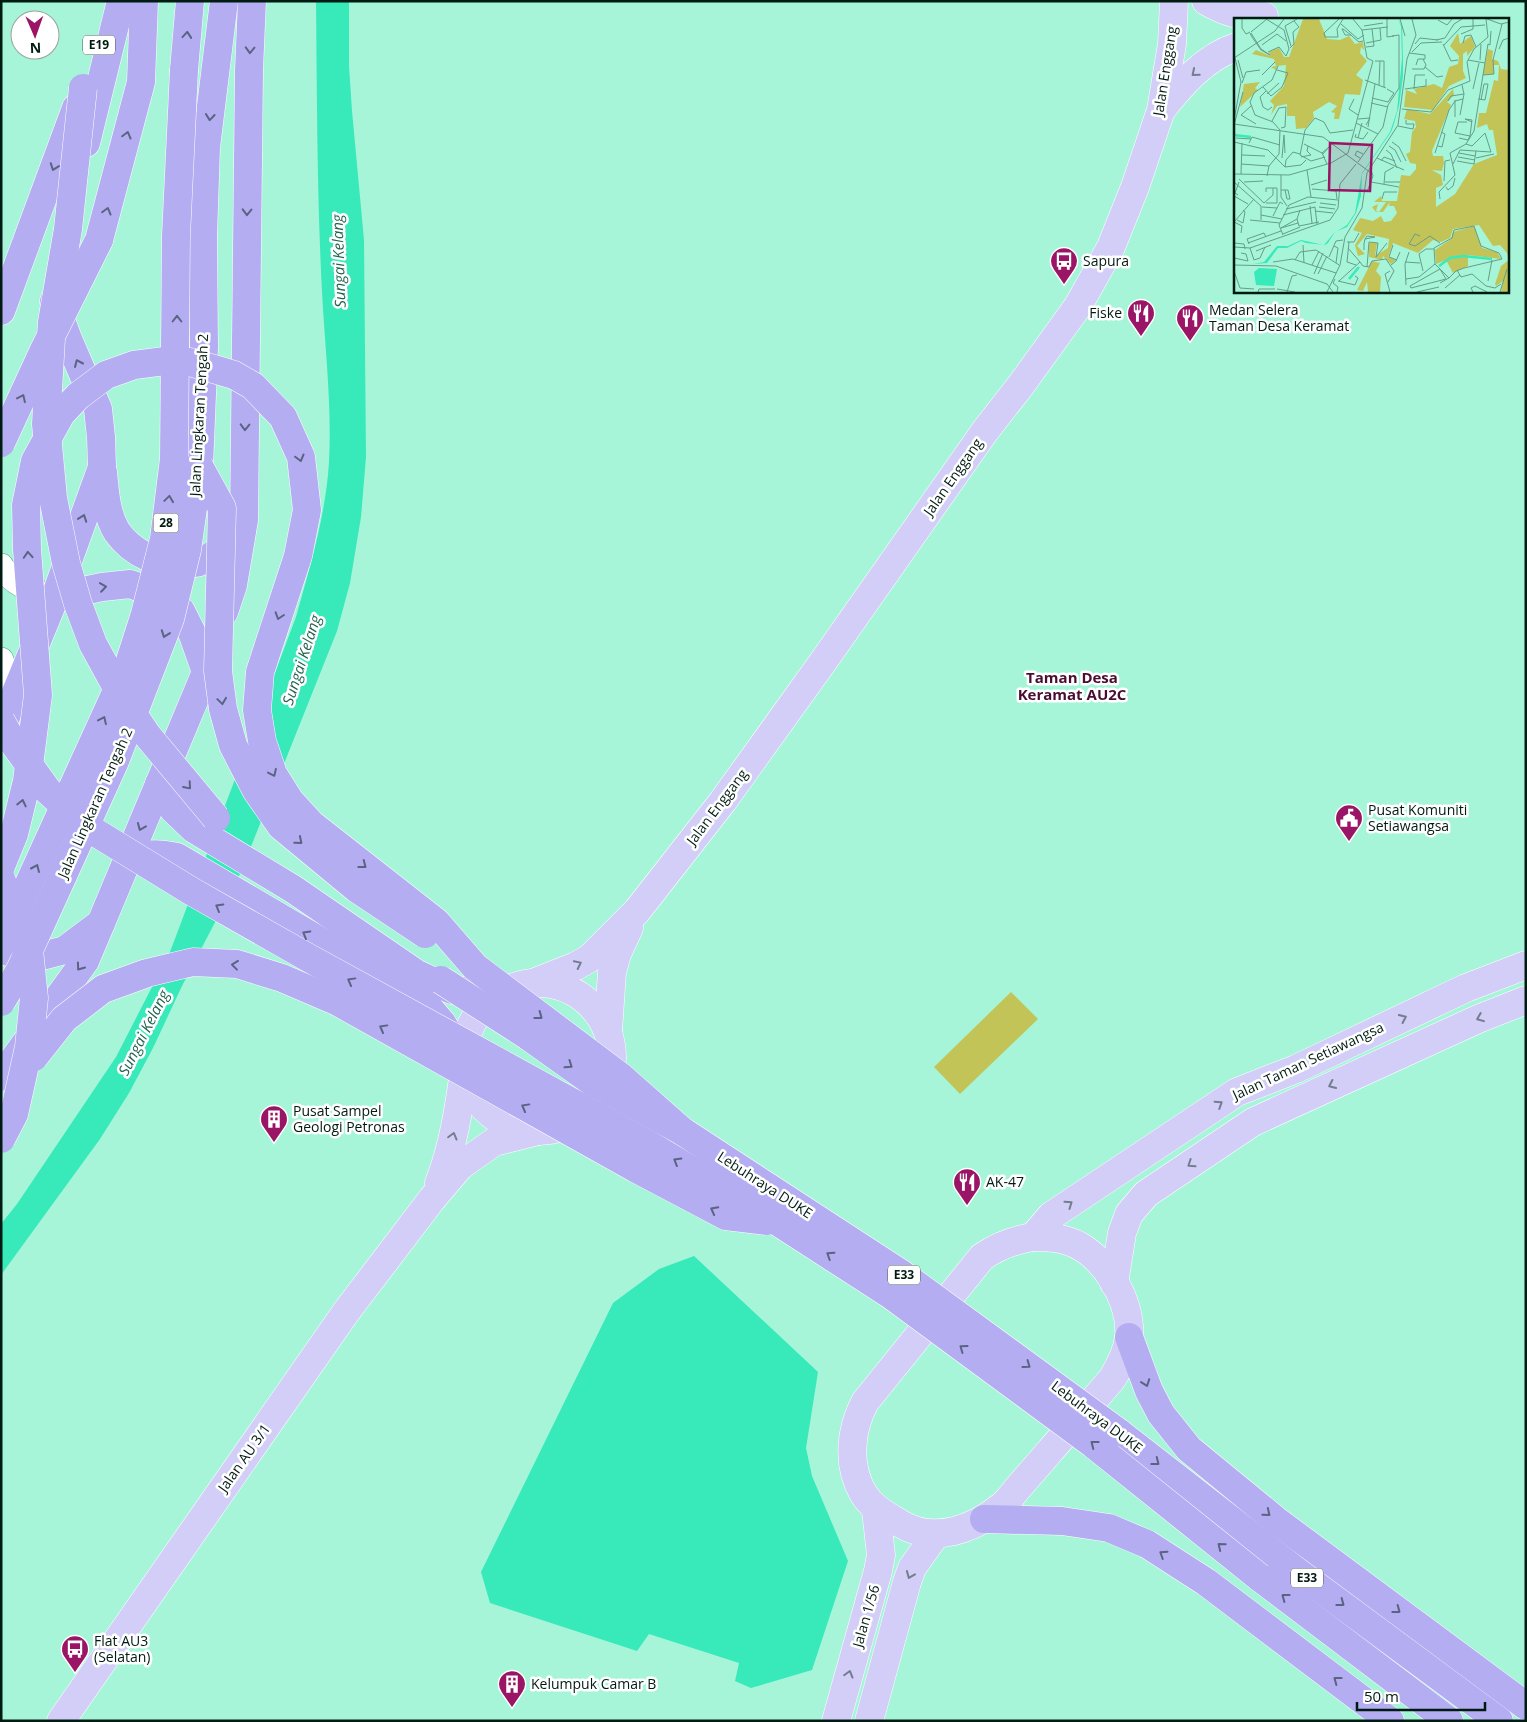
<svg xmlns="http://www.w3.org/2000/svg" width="1527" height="1722" font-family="'Open Sans',sans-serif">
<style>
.green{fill:#c2c458}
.water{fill:#38e9ba}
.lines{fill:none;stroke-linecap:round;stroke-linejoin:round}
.minor-casing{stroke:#519f85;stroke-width:26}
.major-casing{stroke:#fff;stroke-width:29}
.highway-casing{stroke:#fff;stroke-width:29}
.minor{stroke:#fff;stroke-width:25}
.major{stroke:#d3cef7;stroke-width:28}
.highway{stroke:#b5adf2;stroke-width:28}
.highway-bridge-casing{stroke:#fff;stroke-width:29;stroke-linecap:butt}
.highway-bridge{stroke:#b5adf2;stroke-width:28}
.oneway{stroke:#5a6482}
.oneway2{stroke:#747d90}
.labels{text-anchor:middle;stroke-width:5;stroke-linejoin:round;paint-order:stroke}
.shield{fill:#fff;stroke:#4c5f59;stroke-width:1}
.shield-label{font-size:12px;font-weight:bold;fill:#001b12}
.street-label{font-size:14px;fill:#001b12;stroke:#fff}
.poi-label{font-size:14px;fill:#001b12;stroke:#fff;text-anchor:start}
.water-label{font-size:15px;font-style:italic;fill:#22634f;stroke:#fff}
.neighbourhood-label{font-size:15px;font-weight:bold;fill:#4a0c30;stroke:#fff}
.inset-river{fill:none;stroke:#38e9ba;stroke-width:2.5}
.inset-road{fill:none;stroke:#649e89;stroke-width:1}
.view{fill:#9b1567;fill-opacity:0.15;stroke:#9b1567;stroke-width:2.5}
.inset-edge{fill:none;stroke:#001b12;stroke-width:2.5}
</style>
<rect width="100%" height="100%" fill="#a6f5d9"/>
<path class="green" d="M1011 992 1038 1019 960 1094 934 1067Z"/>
<g class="water">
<path d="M316 1H349V66L352 111 364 240 366 457 361 517 350 583 337 631 240 874 182 986 153 1048 129 1093 100 1139 1 1275V1224L17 1204 116 1057 170 952 296 617C310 567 326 514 329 462 332 405 325 349 322 292 317 195 317 98 316 1Z"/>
<path d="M694 1256 818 1372 806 1448 812 1476 848 1561 812 1670 751 1688 735 1681 739 1663 649 1634 637 1651 490 1603 481 1572 613 1303 659 1269Z"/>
</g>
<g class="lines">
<g class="minor-casing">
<g id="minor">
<path d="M1 566C11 582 29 590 46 595"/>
<path d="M1 660 14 697"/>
</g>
</g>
<g class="major-casing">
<g id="major">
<path d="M1206 1C1228 14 1239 15 1264 16"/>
<path d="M1162 109C1181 85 1205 57 1236 47"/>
<path d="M533 983 576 966 590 958 637 911 723 801 825 659 985 431 1021 385 1078 306 1111 247 1135 187 1161 110 1172 44 1174 1"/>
<circle cx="538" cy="1057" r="74"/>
<path d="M608 1031 612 972 617 954 629 928"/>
<path d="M439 1183C453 1147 459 1109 464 1071"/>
<path d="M1033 1237C1045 1237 1056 1237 1068 1241 1103 1252 1132 1300 1129 1337 1127 1353 1120 1366 1112 1379 1091 1403 1071 1427 1050 1451 1039 1464 1028 1476 1017 1489 1013 1494 1008 1501 1002 1506 974 1529 935 1544 901 1524 886 1515 872 1508 863 1493 847 1465 850 1430 865 1402L982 1257C998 1246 1013 1240 1033 1237Z"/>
<path d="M1033 1237 1051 1216 1237 1092 1296 1069 1466 988 1526 965"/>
<path d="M1114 1283 1122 1233 1129 1214 1146 1194 1253 1122 1478 1019 1526 1000"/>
<path d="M61 1721 346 1312 432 1199 460 1166 494 1142 538 1131"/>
<path d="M836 1721 878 1571 881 1555 876 1510"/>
<path d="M869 1721 907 1582 912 1568 936 1534"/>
</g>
</g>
<g class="highway-casing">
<g id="highway">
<path d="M184 70 190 1"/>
<path d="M86 143 121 1"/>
<path d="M99 240 141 82 144 1"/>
<path d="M1 311 76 108"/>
<path d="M199 466 204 347 203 236 206 147 224 1"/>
<path d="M103 472C105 492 106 514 117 532 133 554 157 564 184 564 189 563 195 564 199 562 215 557 224 545 234 533"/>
<path d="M224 612 233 585 244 520 249 70 252 1"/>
<path d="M1 729 55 597 102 467 101 437 98 409 68 339 54 301"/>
<path d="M159 784 173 809 194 829 293 889 417 974 452 990 463 991"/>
<path d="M127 860C146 853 157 853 177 857L424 1002 442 1023 450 1037"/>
<path d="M8 952 42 956 65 950 101 923 206 672 193 635 181 611 161 595 130 584 102 587 55 597"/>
<path d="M1 1077 85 961 101 923"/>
<path d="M1129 1337 1149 1391 1161 1414 1189 1449 1278 1522 1526 1706"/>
<path d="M1118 1432 1299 1573 1499 1721"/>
<path d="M984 1519 1062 1521 1109 1528 1147 1544 1206 1582 1390 1721"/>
<path d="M1259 1577 1449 1721"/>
</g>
</g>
<use href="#minor" class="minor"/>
<use href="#major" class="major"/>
<use href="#highway" class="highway"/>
<g class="highway-bridge-casing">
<g id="highway-bridge">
<path d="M83 88 68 229 52 322 46 424 53 498 66 563 78 604 93 644 123 699 147 735 216 818"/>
<path d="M1 443 43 352 99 240"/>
<path d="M199 466 222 508 218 671 223 709 233 745 256 790 281 826 356 888 425 934"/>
<path d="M1 721 12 741 48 791 90 829 191 891 307 957 648 1144 778 1222 891 1295 1093 1444 1259 1577"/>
<path d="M1 866 14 834 27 781 38 695 27 549 26 505 35 461 61 414 78 396 106 375 134 365 165 361 190 362 234 375 253 386 283 417 301 457 307 510 298 556 260 672 257 710 262 741 273 774 290 801 311 824 436 922 475 967 621 1077 682 1131"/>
<path d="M1 879 29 950 34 998 29 1047 14 1114 1 1139"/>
<path d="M1 945 129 664 145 614 164 539 174 459 176 236 184 70"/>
<path d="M441 980 528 1036 594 1083 682 1131 903 1275 1118 1432"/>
<path d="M1 1002 20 970 115 761 170 619 187 550 199 466"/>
<path d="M34 1057 64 1019 103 989 147 973 193 962 237 964 282 978 338 1002 635 1168 726 1216 767 1221"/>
</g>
</g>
<use href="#highway-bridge" class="highway-bridge"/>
</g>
<defs><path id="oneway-chevron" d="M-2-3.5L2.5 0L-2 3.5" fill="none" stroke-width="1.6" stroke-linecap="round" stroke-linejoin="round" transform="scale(1.25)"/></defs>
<g class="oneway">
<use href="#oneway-chevron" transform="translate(187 35) rotate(-85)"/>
<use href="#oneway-chevron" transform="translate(250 50) rotate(92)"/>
<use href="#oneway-chevron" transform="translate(210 117) rotate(96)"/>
<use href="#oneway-chevron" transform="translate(127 135) rotate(-75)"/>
<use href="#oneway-chevron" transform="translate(54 167) rotate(110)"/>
<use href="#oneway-chevron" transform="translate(107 211) rotate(-75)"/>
<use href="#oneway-chevron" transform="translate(247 212) rotate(91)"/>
<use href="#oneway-chevron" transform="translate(177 319) rotate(-90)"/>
<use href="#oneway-chevron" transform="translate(78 363) rotate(-114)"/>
<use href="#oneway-chevron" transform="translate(22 398) rotate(-65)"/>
<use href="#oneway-chevron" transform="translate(245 427) rotate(91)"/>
<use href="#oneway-chevron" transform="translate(300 458) rotate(75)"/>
<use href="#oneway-chevron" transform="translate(169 499) rotate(-82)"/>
<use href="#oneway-chevron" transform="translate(83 518) rotate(-70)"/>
<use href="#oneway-chevron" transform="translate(28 555) rotate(-94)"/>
<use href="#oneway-chevron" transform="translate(103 587) rotate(-8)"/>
<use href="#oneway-chevron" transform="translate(279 616) rotate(108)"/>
<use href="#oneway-chevron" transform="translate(165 634) rotate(110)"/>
<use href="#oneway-chevron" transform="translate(222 701) rotate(82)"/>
<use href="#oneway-chevron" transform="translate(103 720) rotate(-65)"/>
<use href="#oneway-chevron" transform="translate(273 773) rotate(65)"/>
<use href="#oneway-chevron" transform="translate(188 786) rotate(49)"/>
<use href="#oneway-chevron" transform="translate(22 803) rotate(-77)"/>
<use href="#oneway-chevron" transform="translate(141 827) rotate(113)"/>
<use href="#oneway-chevron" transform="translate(299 841) rotate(40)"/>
<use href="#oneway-chevron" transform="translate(363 865) rotate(38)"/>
<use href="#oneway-chevron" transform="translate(36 868) rotate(-66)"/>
<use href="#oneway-chevron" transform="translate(219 907) rotate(-150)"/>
<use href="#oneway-chevron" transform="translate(306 934) rotate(-150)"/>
<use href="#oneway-chevron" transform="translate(235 965) rotate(-173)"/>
<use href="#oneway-chevron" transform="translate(80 967) rotate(126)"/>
<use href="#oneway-chevron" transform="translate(351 981) rotate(-151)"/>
<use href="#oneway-chevron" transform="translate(539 1016) rotate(37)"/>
<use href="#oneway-chevron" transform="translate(383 1028) rotate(-151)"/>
<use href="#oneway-chevron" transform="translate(569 1065) rotate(35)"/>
<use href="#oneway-chevron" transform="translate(525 1107) rotate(-151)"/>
<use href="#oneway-chevron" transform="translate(677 1161) rotate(-149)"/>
<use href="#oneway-chevron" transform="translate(714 1210) rotate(-152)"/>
<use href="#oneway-chevron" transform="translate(830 1255) rotate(-147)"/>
<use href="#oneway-chevron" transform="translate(963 1348) rotate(-144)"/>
<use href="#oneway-chevron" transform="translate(1027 1365) rotate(36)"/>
<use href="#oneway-chevron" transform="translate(1146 1383) rotate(70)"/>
<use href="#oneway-chevron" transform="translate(1094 1444) rotate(-142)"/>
<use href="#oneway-chevron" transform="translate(1156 1462) rotate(38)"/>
<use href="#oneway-chevron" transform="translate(1267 1513) rotate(39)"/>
<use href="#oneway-chevron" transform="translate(1221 1546) rotate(-141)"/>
<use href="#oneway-chevron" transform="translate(1163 1554) rotate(-147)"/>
<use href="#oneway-chevron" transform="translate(1285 1597) rotate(-143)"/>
<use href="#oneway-chevron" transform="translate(1341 1603) rotate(37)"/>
<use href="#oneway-chevron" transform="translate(1397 1610) rotate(37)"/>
<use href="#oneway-chevron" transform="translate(1337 1680) rotate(-143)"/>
</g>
<g class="oneway2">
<use href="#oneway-chevron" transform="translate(1195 73) rotate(140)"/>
<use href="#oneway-chevron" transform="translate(578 964) rotate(-26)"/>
<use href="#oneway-chevron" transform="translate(1403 1018) rotate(-25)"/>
<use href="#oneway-chevron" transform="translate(1480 1018) rotate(158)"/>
<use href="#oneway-chevron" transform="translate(1332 1085) rotate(155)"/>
<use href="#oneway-chevron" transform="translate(1219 1104) rotate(-33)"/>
<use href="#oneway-chevron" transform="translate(453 1136) rotate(-75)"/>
<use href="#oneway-chevron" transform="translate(1191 1164) rotate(146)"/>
<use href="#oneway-chevron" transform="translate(1069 1204) rotate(-35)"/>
<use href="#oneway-chevron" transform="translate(910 1575) rotate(112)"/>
<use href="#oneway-chevron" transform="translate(849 1674) rotate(-74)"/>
</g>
<defs>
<g id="bus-pin" transform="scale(1.4375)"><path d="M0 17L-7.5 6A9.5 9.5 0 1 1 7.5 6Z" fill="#9b1567" stroke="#fff"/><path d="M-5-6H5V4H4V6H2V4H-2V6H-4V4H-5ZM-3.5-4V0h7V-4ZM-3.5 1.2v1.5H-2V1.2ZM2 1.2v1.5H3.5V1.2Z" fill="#fff"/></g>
<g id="restaurant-pin" transform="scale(1.4375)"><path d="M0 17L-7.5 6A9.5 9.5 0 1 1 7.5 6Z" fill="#9b1567" stroke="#fff"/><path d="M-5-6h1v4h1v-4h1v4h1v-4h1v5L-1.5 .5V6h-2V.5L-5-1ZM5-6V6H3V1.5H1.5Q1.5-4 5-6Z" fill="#fff"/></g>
<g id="civic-pin" transform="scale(1.4375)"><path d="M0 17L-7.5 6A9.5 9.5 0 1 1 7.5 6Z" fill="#9b1567" stroke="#fff"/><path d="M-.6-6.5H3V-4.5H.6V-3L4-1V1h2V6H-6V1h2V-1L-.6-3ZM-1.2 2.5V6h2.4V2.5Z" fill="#fff"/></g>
<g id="building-pin" transform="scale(1.4375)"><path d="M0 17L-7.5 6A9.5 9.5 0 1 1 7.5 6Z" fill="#9b1567" stroke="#fff"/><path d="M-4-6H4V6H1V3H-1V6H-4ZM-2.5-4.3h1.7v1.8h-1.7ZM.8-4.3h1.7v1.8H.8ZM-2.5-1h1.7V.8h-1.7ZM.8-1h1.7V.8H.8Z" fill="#fff"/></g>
</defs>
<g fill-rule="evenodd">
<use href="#bus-pin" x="1064" y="261"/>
<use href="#restaurant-pin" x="1141" y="313"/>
<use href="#restaurant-pin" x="1190" y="318"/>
<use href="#civic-pin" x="1349" y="818"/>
<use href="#building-pin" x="274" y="1119"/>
<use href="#restaurant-pin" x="967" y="1182"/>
<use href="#bus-pin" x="75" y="1649"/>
<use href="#building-pin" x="512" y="1684"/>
</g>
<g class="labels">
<g class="shield">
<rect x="83" y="35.5" width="32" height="19" rx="4"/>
<rect x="153.5" y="513.5" width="25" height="19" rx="4"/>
<rect x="888" y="1265.5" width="32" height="19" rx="4"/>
<rect x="1291" y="1568.5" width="32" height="19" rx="4"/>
</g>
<g class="shield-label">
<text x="99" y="49">E19</text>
<text x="166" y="527">28</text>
<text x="904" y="1279">E33</text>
<text x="1307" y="1582">E33</text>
</g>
<g class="street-label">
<text transform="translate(1165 71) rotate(-81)" y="5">Jalan Enggang</text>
<text transform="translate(199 415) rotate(-87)" y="5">Jalan Lingkaran Tengah 2</text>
<text transform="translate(953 477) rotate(-55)" y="5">Jalan Enggang</text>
<text transform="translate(95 803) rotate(-66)" y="5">Jalan Lingkaran Tengah 2</text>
<text transform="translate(717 807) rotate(-53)" y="5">Jalan Enggang</text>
<text transform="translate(1308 1061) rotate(-25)" y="5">Jalan Taman Setiawangsa</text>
<text transform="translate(765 1185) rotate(33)" y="5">Lebuhraya DUKE</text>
<text transform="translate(1097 1417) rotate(37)" y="5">Lebuhraya DUKE</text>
<text transform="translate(244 1458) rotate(-55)" y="5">Jalan AU 3/1</text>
<text transform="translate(866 1616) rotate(-74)" y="5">Jalan 1/56</text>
</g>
<g class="poi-label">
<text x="1083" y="266">Sapura</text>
<text x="1209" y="315">Medan Selera<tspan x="1209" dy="16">Taman Desa Keramat</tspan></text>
<text x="1122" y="318" text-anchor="end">Fiske</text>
<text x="1368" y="815">Pusat Komuniti<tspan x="1368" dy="16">Setiawangsa</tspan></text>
<text x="293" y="1116">Pusat Sampel<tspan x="293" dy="16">Geologi Petronas</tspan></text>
<text x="986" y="1187">AK-47</text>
<text x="94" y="1646">Flat AU3<tspan x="94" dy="16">(Selatan)</tspan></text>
<text x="531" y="1689">Kelumpuk Camar B</text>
</g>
<g class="water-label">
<text transform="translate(339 261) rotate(-92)" y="5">Sungai Kelang</text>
<text transform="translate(302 660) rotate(-72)" y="5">Sungai Kelang</text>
<text transform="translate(144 1033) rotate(-63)" y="5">Sungai Kelang</text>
</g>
<g class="neighbourhood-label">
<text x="1072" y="683">Taman Desa<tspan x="1072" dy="17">Keramat AU2C</tspan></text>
</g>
</g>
<g transform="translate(1234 18)">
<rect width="275" height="275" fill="#a6f5d9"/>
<path d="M69 1H85L93 21 106 22 115 18 121 26 129 24 130 32 127 29 126 35 133 43 122 57 129 62 126 77 111 76 105 101H100L101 95 97 94 103 88 95 84 79 94 80 100 72 110 62 111 61 98H53V86L43 88 37 97 40 87 36 83 50 68 52 47 43 48 42 52 37 49 42 48 40 41 18 36 22 32 36 38 35 34 45 30 50 39H55ZM224 15 226 26 237 18 241 29 233 38V33L229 36V53L232 60 215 68 199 92 170 89 172 72 183 76 180 71 200 66 208 70 215 49 224 46 225 38 216 28ZM254 31 259 33 258 41 264 43 267 51 275 52V274H267L269 263 262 268 261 266 267 248 275 242 273 235 266 227 259 228 245 207 219 211 216 220 207 224 199 222 184 235 159 225 154 239 162 242 157 246 149 238 148 242 135 239V225H143L141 238 154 230 155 221 133 216 123 228 131 236 124 238 121 227 128 215 119 212 126 200 139 203 147 198 150 204 157 203 163 195 160 188H155L156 184 149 194H142L138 189 144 186 142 193 145 194 152 184H140L147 178 148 183H163L167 157 176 158 182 151V146L176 145 172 136 176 134 178 114 182 109 181 103 170 101 173 91 196 96 219 71 220 77 213 84 217 87 198 133 199 138H209L210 145 208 153 198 152 207 157 209 167 202 170V189L221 176 240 146 263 137 259 112H255L253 106 243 110 245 95H252L260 62 264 63 265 47H260V56L249 57ZM26 64 21 70 24 72 6 89 10 66ZM240 208 248 230 263 234 267 241 234 237V248L219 255 212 242 202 246 201 232 217 221 219 214ZM138 243 146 245 142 253 147 259 146 274H134L133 264 129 273 123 272Z" fill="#c2c458"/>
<path d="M164 1 168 8 169 41V58L165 88 159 109 157 114 128 156 127 178 122 195 113 209 101 214 94 225 91 227 72 225 67 223 53 230H44L33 245 19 246 30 244 43 228H54L67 222 90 227 100 215 113 207 121 195 128 155 156 114 163 93 168 40 167 8ZM25 250 43 251 40 268 22 267 20 254Z" fill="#38e9ba"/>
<path class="inset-river" d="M0 117 17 119M205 248 216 240 229 238 258 241M115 261 125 249"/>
<path class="inset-road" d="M8 1V10L12 16 16 14M32 1 50 12 55 31M105 1 90 15 91 19H104L103 11 109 1M153 1V19L160 18M166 1 171 18M253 1 267 6 275 4M204 2 213 7 218 1M107 6 124 21 130 17M130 8 149 5M128 12 154 9M17 14 33 1M16 15 18 19 27 32 36 37 27 31 17 15M227 16 239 11V1M117 17H111L108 11H109L117 17 119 19 125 24 129 23M202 22 211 20 220 6 228 1M132 25 147 22 146 10M229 25 231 18 237 17 242 29M181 26 186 20 204 22M209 26 217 43 224 42M254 26 256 27 257 13M28 27 43 16 52 23M210 27 227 9 251 7M57 28 51 8 63 1M132 29 140 28 138 11M56 30 60 26 59 14 65 9 60 3M265 31 269 22 275 20M34 34 45 29 52 38 55 31M178 34 187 25 208 24M175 35 191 37V41H184L182 47M0 36 7 64 0 102M0 40 41 13 50 1M4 42 9 60M234 42 251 45M246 42 247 26M141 43H150V69M191 49 203 59 209 58M178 51H190L192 47 189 41M28 57 41 44M249 57 260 56 259 42 268 6M131 62 152 70M8 65 12 54 26 52M145 67 146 43M29 69 37 78 48 69 54 55 43 52M171 71 192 68V61M180 71 181 57H191M239 71 245 45M32 73 26 79 29 89 34 92 38 89M33 76 45 65M138 80 154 84 160 75 153 71M120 81 115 91 124 97M244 81 251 82 254 66H250L247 82M214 83 217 78 230 76M137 85 154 89M17 88 7 97 22 106M168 91 197 94 214 72 236 63 233 44 240 31 254 19 252 1M226 97 230 76 228 67M221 99V82M124 101 136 100 132 107M38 103 45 90 52 89 51 109 47 110M233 104H224L221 115 236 118M122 105 144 116M0 106 89 119 137 155M0 107 9 74M164 108 179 111 180 106H172V102M134 109 141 66M122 116 121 119 129 121 134 114M2 120 17 121M124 120 128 105M225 120 234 122 236 118 238 102 231 101 238 104M0 124 34 132 51 149M158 124 165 129 172 143M15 125 18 119 46 127M70 126 88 135 93 146M155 128 161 132 167 144M204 128 208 129 211 116 207 114M152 132 157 136 163 150M88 135 95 129 89 136M201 135 215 92 221 83 229 81M225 135 241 138M8 137 31 138M67 139 77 137 73 133 74 128M91 139 77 143 66 137 71 112 81 100 90 104 96 115 119 112M224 139 241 142M48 140 50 117 51 135M126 140 121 137 123 133 129 136M143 140 170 152M242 140 260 136M147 143 150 139 161 143M223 143 240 146 242 133M124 144 149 109 154 87 165 70V17L158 18M7 146 35 148M219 146 226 132 257 134 251 115 238 128 232 126M51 149 52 142 59 134 66 136M51 149 67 147 72 142M73 152 77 179M0 156 55 157 97 145 114 135 139 43 133 40 128 12 119 1M7 156 8 125M47 157V179L53 188M33 158 35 148 45 136 46 112 39 104 21 97 16 84 20 75 38 62 44 48M5 161 30 185 39 177V170M210 163 211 143 216 142M0 164 27 188V202M10 164 29 163M137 164 165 169M151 164H166M150 166 151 154 160 149M77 167 93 162M212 169 214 172 219 168 221 160M78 171 102 173 103 181M47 172H54L56 181H53L51 172M32 174V170H43V185H32M133 174 139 158 136 148M4 177 1 175 5 164M0 178 14 186M148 181 150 174H163M206 181 205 174 221 157 216 135 232 126 240 113 254 26M86 185 102 187M76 188 78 205M28 189 43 190M81 189 83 206M85 189 101 191M52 191 82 184M81 193 99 195M27 197 48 201M49 197 81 189M39 198 46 184 49 186M3 202 9 205 11 194 9 192M16 202 46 205M0 204 20 181M0 204 8 208 7 215M65 208 85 204M65 208 63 201 66 192M47 210 64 205M47 210 63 201M49 216 66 209M49 217 45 207 55 187 74 179 104 182M186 218 181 216 175 226 181 228 196 218 206 225M113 224H120L125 215M115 224 113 244 122 247M0 225 10 226 11 231M14 225 47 213M15 226 13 221 30 215 32 219M69 227 70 245M159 227 155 239 163 242M100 228 104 230 102 245M0 229 16 230 96 202 104 190 106 166 122 146M16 230 20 242 26 240 31 229M130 232V226L131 221 133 218 141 219 131 221M22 233 37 227M95 239 102 223 109 222M0 240 14 243 12 236 7 235M61 242 66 234 82 232 105 247M39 244 59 241 102 255M126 244 129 248 135 249 138 243 152 241 160 253 154 264M171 244 186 245M0 247 42 248 93 266 99 274M78 247 85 233M157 247 162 243 166 234M133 249 135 224 144 225 142 239 153 225M206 251 212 261 177 270 176 268ZM223 252 227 259 238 256 252 268 261 270 267 266M0 253 6 270 20 271M156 253 151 256 156 274M189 253 185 236 192 231H200M80 256 89 235M84 256 93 238M101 261 99 265 104 269 103 274M172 261 185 259 201 246M104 263 121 267 124 260 121 258M105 263 126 244 114 230M254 263 258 242M206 265 213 261 215 260 222 253 230 250 268 241 265 235 247 228 240 208 220 212 218 220 200 230 201 246 215 260M172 267 171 246 175 234M211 270 226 257M43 271 61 274M24 274 25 271H41M53 274 58 258 63 257M93 274 106 247 111 219 128 190 133 155 164 107 173 41 182 17 178 1M183 274 205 269M239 274 237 270 241 268 253 274M266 274 273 251"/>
<path class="view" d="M96 125 138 127 136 173 95 172Z"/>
<rect width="275" height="275" class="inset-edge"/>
</g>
<rect width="1527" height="1722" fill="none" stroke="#001b12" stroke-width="5"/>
<g transform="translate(35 35) rotate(178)"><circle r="24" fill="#ffffff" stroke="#99a4a0"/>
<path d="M0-4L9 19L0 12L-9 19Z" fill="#9b1567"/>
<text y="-8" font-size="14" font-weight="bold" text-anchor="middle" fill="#001b12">N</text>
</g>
<path d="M1357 1702v8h128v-8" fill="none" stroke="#001b12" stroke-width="2.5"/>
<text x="1364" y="1702" font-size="15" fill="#001b12" stroke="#ffffff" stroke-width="4" paint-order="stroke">50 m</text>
</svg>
